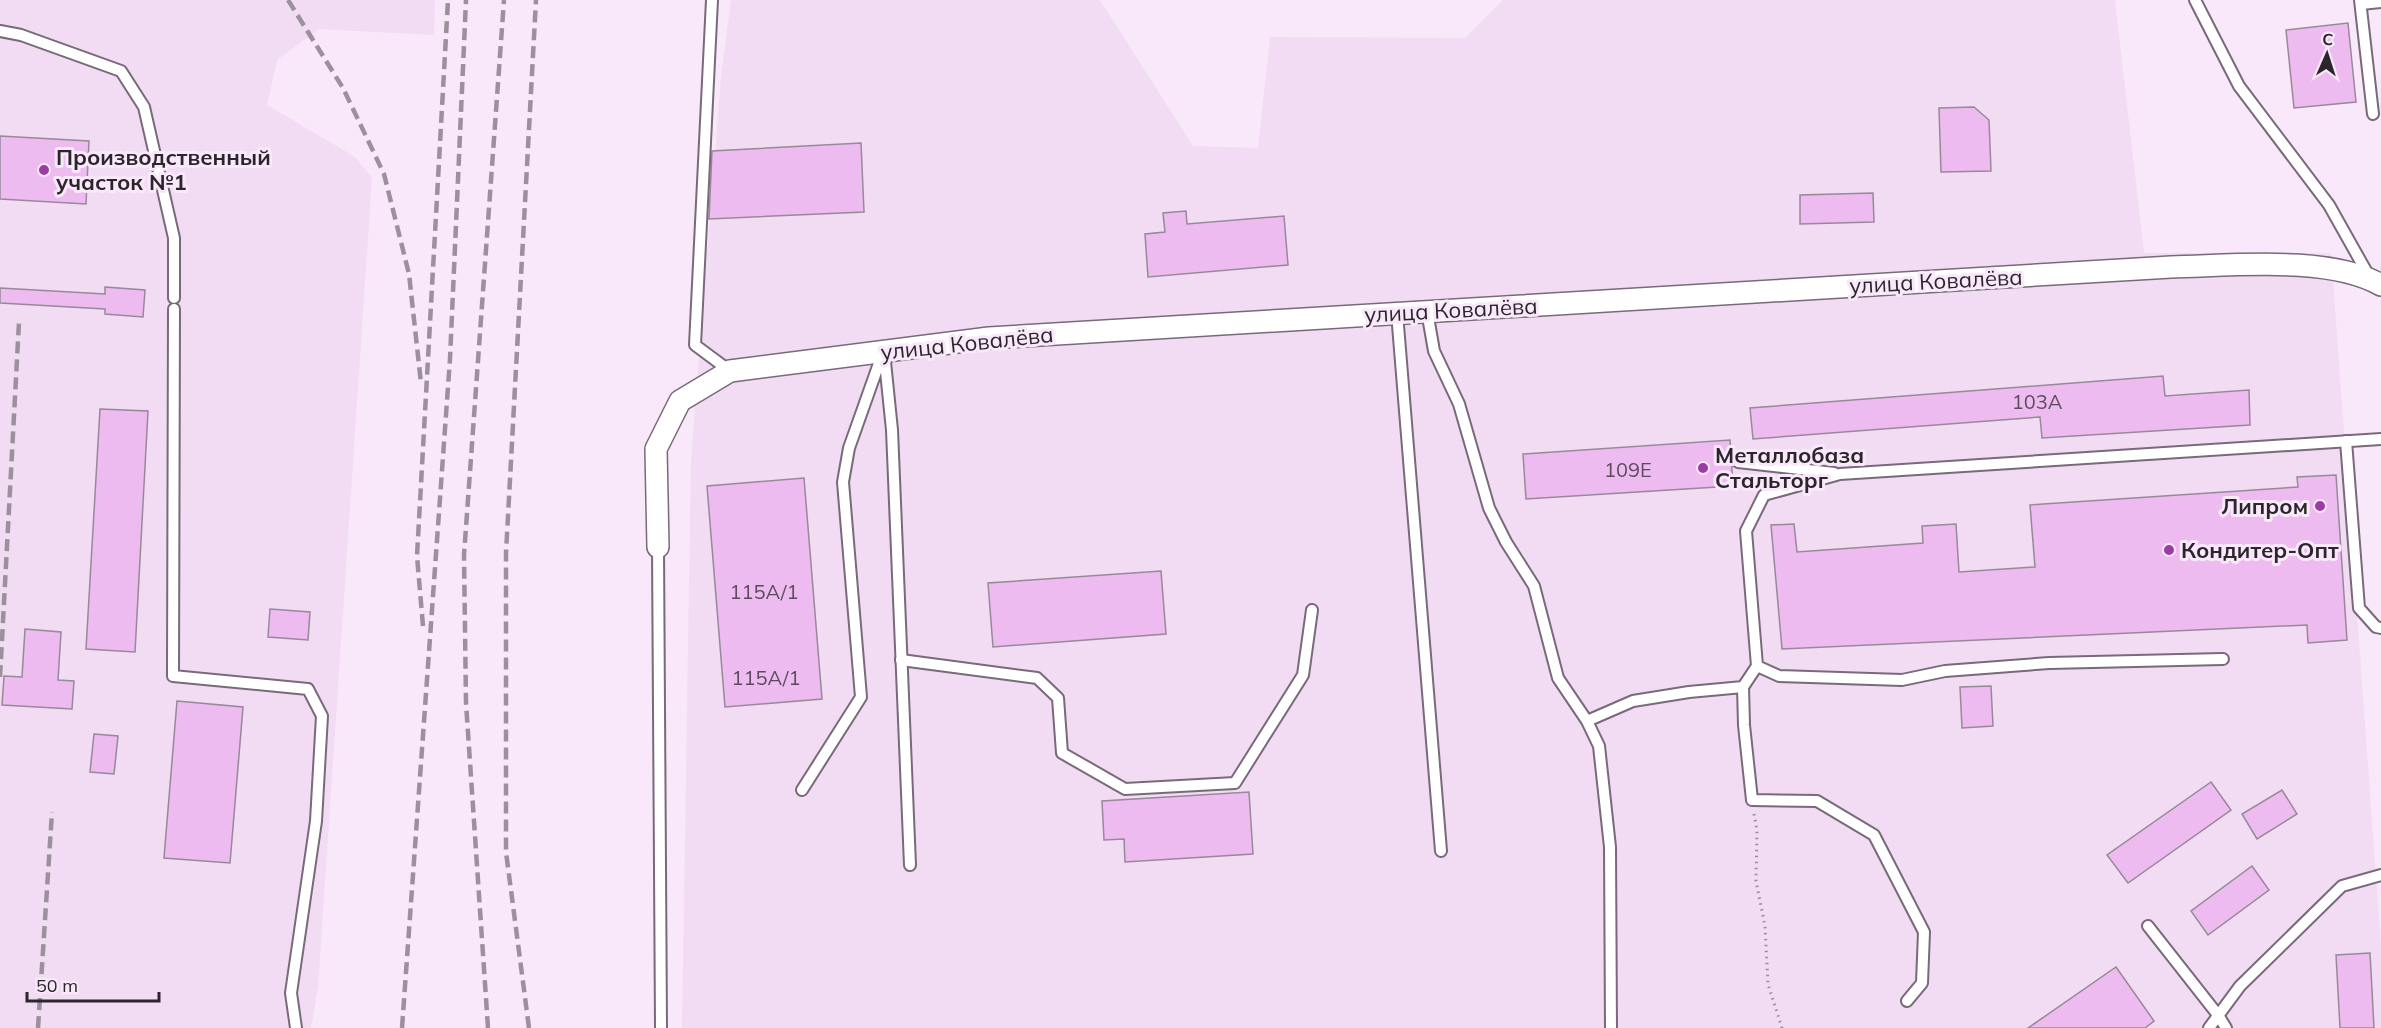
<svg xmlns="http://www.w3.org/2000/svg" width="2381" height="1028" font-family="Mulish,sans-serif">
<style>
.built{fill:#f1dcf3}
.building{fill:#edbbf0;stroke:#978998;stroke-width:1.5}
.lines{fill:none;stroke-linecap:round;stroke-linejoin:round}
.service-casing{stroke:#786a79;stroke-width:14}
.minor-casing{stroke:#786a79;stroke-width:24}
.path{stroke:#998d99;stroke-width:3;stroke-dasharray:1.5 4.5;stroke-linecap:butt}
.service{stroke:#fff;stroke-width:10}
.minor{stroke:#fff;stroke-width:21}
.rail{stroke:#9b909b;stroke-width:4.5;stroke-dasharray:12 6;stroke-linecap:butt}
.poi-dot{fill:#9b3ca4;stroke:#f8e8f9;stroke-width:2}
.labels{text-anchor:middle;stroke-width:6;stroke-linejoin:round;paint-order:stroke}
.number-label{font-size:20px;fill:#5c4b5d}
.poi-label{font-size:22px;font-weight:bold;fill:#2c262c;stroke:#f8e8f9;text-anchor:start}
.street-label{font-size:22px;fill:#2c262c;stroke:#f8e8f9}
</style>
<rect width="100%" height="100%" fill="#f8e8f9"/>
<g class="built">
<path d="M0 0H435L434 35 319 29 277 60 267 105 355 157 372 178 318 987 311 1028H0Z"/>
<path d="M731 0H1100L1193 146 1258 148 1270 37 1465 38 1503 0H2115L2144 253H2331L2381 946V1028H682L691 459 721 77Z"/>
</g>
<g class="building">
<path d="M2348 23 2356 102 2294 108 2286 30Z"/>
<path d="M1974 107 1989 120 1991 171 1941 172 1939 108Z"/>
<path d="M0 136 89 141 86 204 0 199Z"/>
<path d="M861 143 864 212 709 219 712 151Z"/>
<path d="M1873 193 1874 222 1800 224V195Z"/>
<path d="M1186 211 1187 224 1284 216 1288 265 1148 277 1145 234 1165 232 1163 213Z"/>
<path d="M105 287 145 290 143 317 105 314V309L0 303V288L105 294Z"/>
<path d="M2163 376 2165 396 2249 390 2250 425 2042 438 2040 417 1753 439 1750 408Z"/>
<path d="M100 409 148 411 135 652 86 649Z"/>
<path d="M1730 440 1733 486 1526 499 1523 454Z"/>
<path d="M2336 475 2347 640 2308 643 2307 625 1782 649 1771 525 1794 524 1797 552 1923 543 1922 526 1956 524 1959 572 2035 567 2030 505 2298 487 2297 477Z"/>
<path d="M804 478 822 699 725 707 707 486Z"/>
<path d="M1161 571 1166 634 993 647 988 583Z"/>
<path d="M270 609 310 612 308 640 268 637Z"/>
<path d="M25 629 61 632 58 680 74 681 72 709 2 705 4 676 22 677Z"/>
<path d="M1991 686 1993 726 1962 728 1960 687Z"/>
<path d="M177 701 243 707 230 863 164 858Z"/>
<path d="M94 734 118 736 114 774 90 772Z"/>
<path d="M2211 782 2231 810 2128 883 2107 855Z"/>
<path d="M2282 790 2297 814 2257 839 2242 814Z"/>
<path d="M1249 792 1253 854 1125 862 1124 839 1104 840 1102 801Z"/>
<path d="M2252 866 2269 890 2208 935 2191 911Z"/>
<path d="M2370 953 2374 1028H2340L2336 955Z"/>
<path d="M2116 967 2154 1021 2145 1028H2028Z"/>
</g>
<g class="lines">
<g class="service-casing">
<g id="service">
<path d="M712 0 695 345 730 371"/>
<path d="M2195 0 2239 86 2329 205 2370 278"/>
<path d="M2360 0 2373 114"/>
<path d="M2361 4 2381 2"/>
<path d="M0 31 21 35 121 71 144 107 174 238V298"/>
<path d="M174 309 173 676 308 689 322 716 316 821 291 993 296 1028"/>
<path d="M1427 311 1434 351 1459 404 1489 508 1506 542 1534 586 1558 678 1587 721 1599 746 1610 847 1611 1028"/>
<path d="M1397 313 1441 851"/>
<path d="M884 352 892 430 910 865"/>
<path d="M2346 441 2359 608 2376 627 2381 628"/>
<path d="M1738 462 1834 473"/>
<path d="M658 547 661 1028"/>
<path d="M901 660 1037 678 1058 698 1062 753 1125 789 1235 783 1303 675 1312 610"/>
<path d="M1757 666 1779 676 1902 680 1945 671 2049 663 2223 659"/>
<path d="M1743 687 1744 725 1752 800 1817 801 1874 835 1924 932 1922 983 1907 1001"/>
<path d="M1587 721 1633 701 1689 692 1743 687 1757 666 1746 531 1764 495 1840 474 2381 439"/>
<path d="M802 790 861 697 843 482 849 448 882 355"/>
<path d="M2148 926 2218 1015 2226 1028"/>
<path d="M2209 1028 2240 986 2342 886 2381 875"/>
</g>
</g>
<g class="minor-casing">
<path id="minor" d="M658 547 656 449 680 401 730 371 989 338 2171 267C2231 266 2329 255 2381 285"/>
</g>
<path class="path" d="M1754 814 1757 830 1756 881 1765 926 1768 984 1782 1028"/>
<use href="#service" class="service"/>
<use href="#minor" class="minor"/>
<g class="rail">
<path d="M288 0 343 88 384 174 409 274 421 383"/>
<path d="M423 626 417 556 448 0"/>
<path d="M0 677 19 322"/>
<path d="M38 1028 52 812"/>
<path d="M402 1028 450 359 466 0"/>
<path d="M488 1028 466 703 464 555 504 0"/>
<path d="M529 1028 506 852V553L536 0"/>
</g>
</g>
<g class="poi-dot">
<circle cx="44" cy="170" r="6"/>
<circle cx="1703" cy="468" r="6"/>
<circle cx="2320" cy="506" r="6"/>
<circle cx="2169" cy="550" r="6"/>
</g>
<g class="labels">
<g class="number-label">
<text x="2037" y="409">103А</text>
<text x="1628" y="477">109Е</text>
<text x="764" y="599">115А/1</text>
<text x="766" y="685">115А/1</text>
</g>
<g class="poi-label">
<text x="56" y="165">Производственный<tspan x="56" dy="25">участок №1</tspan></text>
<text x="1715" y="463">Металлобаза<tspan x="1715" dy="25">Стальторг</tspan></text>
<text x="2308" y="514" text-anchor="end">Липром</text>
<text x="2181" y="558">Кондитер-Опт</text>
</g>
<g class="street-label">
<text transform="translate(1936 281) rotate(-3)" y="8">улица Ковалёва</text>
<text transform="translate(1451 310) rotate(-3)" y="8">улица Ковалёва</text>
<text transform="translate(967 343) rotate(-6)" y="8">улица Ковалёва</text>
</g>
</g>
<g transform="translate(2327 54) rotate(3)" stroke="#f8e8f9" stroke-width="4.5" paint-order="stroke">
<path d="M0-4.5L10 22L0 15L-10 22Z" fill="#2c262c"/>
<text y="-9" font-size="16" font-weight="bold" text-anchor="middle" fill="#2c262c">С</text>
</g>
<path d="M27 992v9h132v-9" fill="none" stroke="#2c262c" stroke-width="3"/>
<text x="36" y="992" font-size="18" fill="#2c262c" stroke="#f8e8f9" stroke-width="4.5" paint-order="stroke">50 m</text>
</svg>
